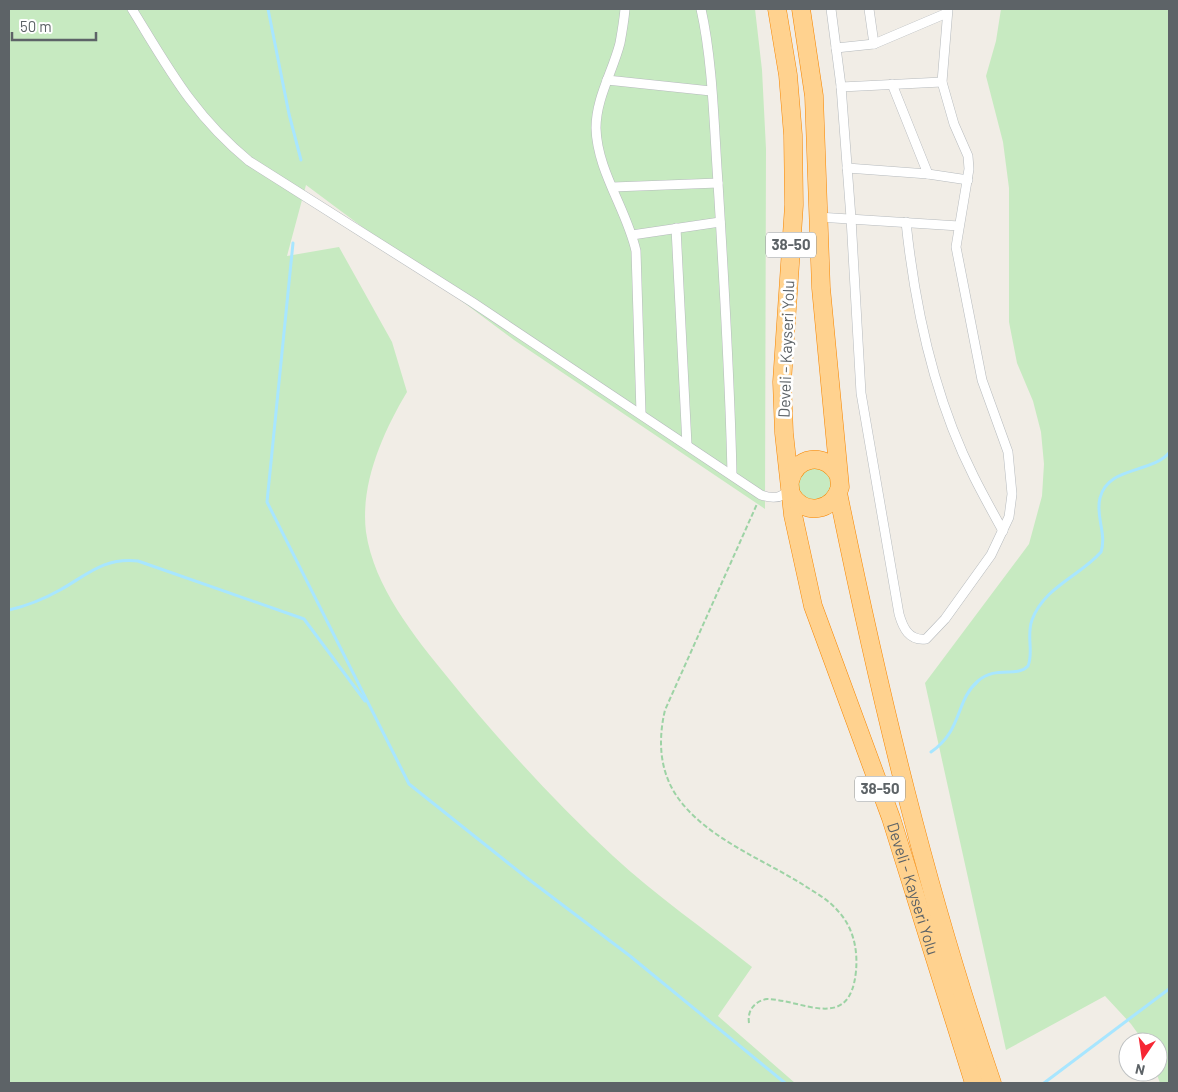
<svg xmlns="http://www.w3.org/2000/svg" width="1178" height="1092" font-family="Barlow,sans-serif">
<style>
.green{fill:#c7eac1}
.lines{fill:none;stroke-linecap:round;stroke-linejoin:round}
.stream{stroke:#a8e6ff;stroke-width:3}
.street-casing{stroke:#b6babd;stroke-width:10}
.highway-casing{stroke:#f78600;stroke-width:19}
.path{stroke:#9dd3a5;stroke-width:2;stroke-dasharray:5 2.5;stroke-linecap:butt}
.street{stroke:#fff;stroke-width:9}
.highway{stroke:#ffd28f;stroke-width:18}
.labels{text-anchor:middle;stroke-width:5;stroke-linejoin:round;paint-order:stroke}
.shield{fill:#fff;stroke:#8e9295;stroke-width:1}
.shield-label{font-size:15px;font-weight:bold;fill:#5d6367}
.street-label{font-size:16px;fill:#5d6367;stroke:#fff}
</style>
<rect width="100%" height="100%" fill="#f1ede6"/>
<g class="green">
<path d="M9 9H755L762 70 766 149 765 509 514 340 306 185 287 256 339 247 392 342 407 392C383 432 360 484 366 532 374 587 414 636 449 679 499 741 554 801 613 856 655 895 707 931 752 967L718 1016 795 1083H9Z"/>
<path d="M1001 9H1169V1083H1160L1156 1072H1158V1042H1144L1131 1024 1105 996 1006 1050 925 683 1029 544 1042 496 1044 464 1041 432 1033 401 1017 363 1009 322V188L1003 142 986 76 996 41Z"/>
<circle cx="814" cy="484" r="17"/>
</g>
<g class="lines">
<g class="stream">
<path d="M268 9 289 114 301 160"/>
<path d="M293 243 267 502 409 784 527 878 630 956 785 1083"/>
<path d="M9 610C26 606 44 599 60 590 87 575 104 557 138 561L304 619 365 701"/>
<path d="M931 752C963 730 955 701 978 681 996 665 1017 678 1028 666 1034 652 1026 636 1032 620 1044 587 1080 576 1101 552 1107 533 1095 516 1100 498 1108 466 1150 474 1169 453"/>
<path d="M1044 1083 1169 989"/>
</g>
<g class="street-casing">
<g id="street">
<path d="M132 9C169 69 193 115 249 161L472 302 761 495C773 499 783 499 789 488"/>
<path d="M625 9C624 20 622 32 620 43 613 71 596 98 596 128 597 171 627 210 636 251L641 413"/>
<path d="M701 9C713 62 714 128 718 183 724 280 730 378 732 475"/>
<path d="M831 9 841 86 851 218 861 393 899 614C903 628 909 641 926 639L945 619 991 555 1009 517 1012 494 1008 452 982 380 956 247 969 169 968 156 954 124 942 82 948 9"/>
<path d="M869 9 874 44"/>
<path d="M836 48 874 44 947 13"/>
<path d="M607 80 711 91"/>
<path d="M892 84 928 174"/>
<path d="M841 87 942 82"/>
<path d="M847 168 928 174 968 180"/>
<path d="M613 187 718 183"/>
<path d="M818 217 959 226"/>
<path d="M906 222C915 309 934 398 974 477 983 495 993 513 1003 531"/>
<path d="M676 228 687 445"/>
<path d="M632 235 720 222"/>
</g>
</g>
<g class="highway-casing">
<g id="highway">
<path id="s1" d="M777 9 788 75 793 135 794 205 782 382 784 433 793 515 813 606 891 818 974 1083"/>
<path d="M790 481C796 456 824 452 838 474"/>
<path d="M838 493C879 693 926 891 992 1083"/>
<path d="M791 494C804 516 833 512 840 487L821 288 814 96 801 9"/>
</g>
</g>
<path class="path" d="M749 1023C747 1010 755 1001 767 999 804 1000 850 1033 856 971 858 949 853 927 838 911 828 899 814 892 802 884 760 858 707 838 678 798 659 771 658 740 665 710L757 504"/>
<use href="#street" class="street"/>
<use href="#highway" class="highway"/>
</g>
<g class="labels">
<g class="shield">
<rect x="766" y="232.5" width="50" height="25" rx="4"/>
<rect x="855" y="776.5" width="50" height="25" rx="4"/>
</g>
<g class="shield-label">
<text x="791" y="250">38-50</text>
<text x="880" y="794">38-50</text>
</g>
<g class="street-label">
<text transform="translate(786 349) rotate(-88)" y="6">Develi - Kayseri Yolu</text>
<text dy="6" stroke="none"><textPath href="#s1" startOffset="901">Develi - Kayseri Yolu</textPath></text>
</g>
</g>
<rect width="1178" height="1092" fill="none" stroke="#5d6367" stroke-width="20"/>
<g transform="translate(1143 1057) rotate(193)"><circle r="24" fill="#ffffff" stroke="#bec1c2"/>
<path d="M0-4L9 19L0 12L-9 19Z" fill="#f62734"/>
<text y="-8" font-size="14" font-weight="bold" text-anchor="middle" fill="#5d6367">N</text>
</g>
<path d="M12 32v8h84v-8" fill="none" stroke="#5d6367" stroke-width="2.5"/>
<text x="20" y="32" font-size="15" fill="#5d6367" stroke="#ffffff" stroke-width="4" paint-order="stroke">50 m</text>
</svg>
